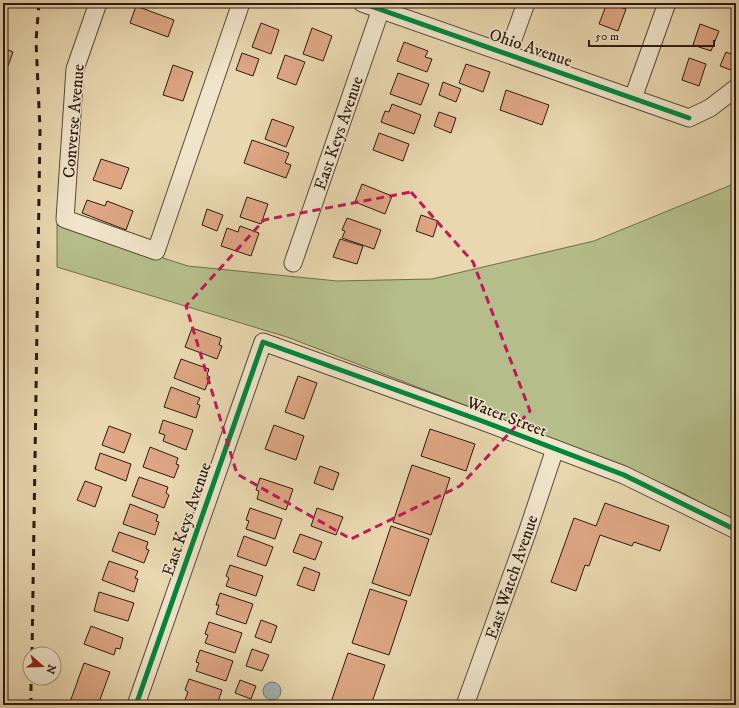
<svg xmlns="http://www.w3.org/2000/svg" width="739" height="708" font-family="'IM FELL DW Pica',serif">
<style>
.green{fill:#b5be8b;stroke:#726c4e}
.water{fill:#9db6b7;stroke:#717875}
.building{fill:#dea684;stroke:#2e1a12}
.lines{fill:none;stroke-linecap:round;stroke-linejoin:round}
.minor-casing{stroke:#5c4939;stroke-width:19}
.minor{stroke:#f0e5cb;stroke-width:17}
.rail{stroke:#2e1a12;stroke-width:3;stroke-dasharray:7 7;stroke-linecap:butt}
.cycleway-casing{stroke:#f0e5cb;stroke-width:8}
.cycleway{stroke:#00873e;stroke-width:5}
.marked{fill:none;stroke:#c2185b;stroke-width:3;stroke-dasharray:8 5;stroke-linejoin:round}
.labels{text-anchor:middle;stroke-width:3;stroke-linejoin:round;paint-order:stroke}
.street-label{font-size:17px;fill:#2e1a12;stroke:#f0e5cb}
</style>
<rect width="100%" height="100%" fill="#e8d7af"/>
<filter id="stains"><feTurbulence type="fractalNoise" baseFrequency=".005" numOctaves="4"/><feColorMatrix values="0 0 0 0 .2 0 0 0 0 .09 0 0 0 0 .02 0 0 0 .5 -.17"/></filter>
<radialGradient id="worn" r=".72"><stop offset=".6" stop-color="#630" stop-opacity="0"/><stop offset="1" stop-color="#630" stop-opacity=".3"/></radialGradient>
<path class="green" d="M736 183V522L683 493 618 464 287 337 57 267V224L188 266 337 281 432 279 594 241Z"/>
<circle class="water" cx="272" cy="691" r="9"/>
<g class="building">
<path d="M212 3H227L226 8Z"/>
<path d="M434 3H447L445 7Z"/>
<path d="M607 3 626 9 618 31 599 24Z"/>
<path d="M717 3H736V7L735 9Z"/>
<path d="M136 6 174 20 168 37 130 23Z"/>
<path d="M736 18V32L732 30Z"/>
<path d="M261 23 279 30 271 54 252 47Z"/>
<path d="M700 24 719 31 711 51 693 45Z"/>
<path d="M312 28 332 36 323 61 303 54Z"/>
<path d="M404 42 428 51 425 57 432 59 427 72 397 61Z"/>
<path d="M3 48 13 52 3 80Z"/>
<path d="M726 52 736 56V72L720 66Z"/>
<path d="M242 53 259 59 253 76 236 70Z"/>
<path d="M285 55 305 62 296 85 277 78Z"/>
<path d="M689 58 706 64 699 86 682 80Z"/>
<path d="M466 64 490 72 483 92 459 83Z"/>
<path d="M173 65 193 72 183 101 163 95Z"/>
<path d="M398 73 429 84 421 105 390 94Z"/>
<path d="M443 82 461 89 456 102 439 95Z"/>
<path d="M506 90 549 105 542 125 500 110Z"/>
<path d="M392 104 421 115 414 134 381 122 385 111 389 112Z"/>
<path d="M439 112 456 118 451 133 434 126Z"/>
<path d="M272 119 294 127 286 147 265 139Z"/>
<path d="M379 133 409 144 403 161 373 150Z"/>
<path d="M252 140 289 153 285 163 291 165 286 178 244 163Z"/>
<path d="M101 159 129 168 121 189 93 180Z"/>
<path d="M362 184 392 196 385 214 355 202Z"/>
<path d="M247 197 268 204 261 224 240 217Z"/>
<path d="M87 200 105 206 107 201 133 211 126 230 82 213Z"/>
<path d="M207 209 223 215 217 231 202 225Z"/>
<path d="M421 215 438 221 433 237 416 231Z"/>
<path d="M347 218 381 230 374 249 342 238 345 231 342 230Z"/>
<path d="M240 226 259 233 251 256 221 246 227 228 238 232Z"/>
<path d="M340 239 363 246 357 264 333 257Z"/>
<path d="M192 328 221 338 219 345 222 346 217 359 185 347Z"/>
<path d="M181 359 209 369 207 375 210 377 205 390 174 378Z"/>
<path d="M298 376 317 383 304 419 285 412Z"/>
<path d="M171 387 200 398 197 404 200 405 196 418 164 407Z"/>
<path d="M163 420 193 430 186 450 163 441 165 435 159 433Z"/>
<path d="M274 425 304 436 296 460 265 449Z"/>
<path d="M109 426 131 434 124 453 102 445Z"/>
<path d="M430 429 475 444 466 471 421 456Z"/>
<path d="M150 447 178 458 176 464 179 465 174 478 143 467Z"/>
<path d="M100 453 131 464 126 481 95 469Z"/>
<path d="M412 465 450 478 431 535 393 522Z"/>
<path d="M320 466 339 473 333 490 314 483Z"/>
<path d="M139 477 168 487 166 493 169 495 164 508 132 496Z"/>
<path d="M260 478 293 489 286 510 257 499 259 491 256 490Z"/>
<path d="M85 481 102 487 95 507 77 500Z"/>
<path d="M605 503 669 526 660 551 634 542 632 546 600 535 589 566 585 565 576 591 551 582 574 518 596 526Z"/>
<path d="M130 504 158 515 156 521 159 522 155 535 123 524Z"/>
<path d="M250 508 282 519 275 539 246 529 249 521 246 520Z"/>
<path d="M317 508 343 517 336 535 311 526Z"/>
<path d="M391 526 429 539 410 596 372 583Z"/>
<path d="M119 532 148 542 146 549 149 550 144 563 112 551Z"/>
<path d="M300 534 322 542 315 560 293 552Z"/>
<path d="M244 536 273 547 266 566 237 556Z"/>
<path d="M109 561 138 571 135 578 138 579 134 592 102 580Z"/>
<path d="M230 565 263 576 256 596 226 586 229 578 226 576Z"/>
<path d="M304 567 320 573 314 591 297 585Z"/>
<path d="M370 589 407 601 389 655 352 643Z"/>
<path d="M99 592 134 603 128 621 94 611Z"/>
<path d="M220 593 253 604 246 624 216 614 219 605H216Z"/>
<path d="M261 620 277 626 271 643 255 637Z"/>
<path d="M209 622 242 633 235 653 205 643 208 635 205 634Z"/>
<path d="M91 626 123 638 120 649 116 648 114 655 84 644Z"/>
<path d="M252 649 269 655 262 671 246 666Z"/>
<path d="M200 650 233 661 226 681 196 671 199 663 196 662Z"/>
<path d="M348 653 385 665 371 705H330Z"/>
<path d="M84 663 110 672 98 705H69Z"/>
<path d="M189 679 222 690 217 705H200L185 700 188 692 185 690Z"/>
<path d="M240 680 256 686 251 699 235 693Z"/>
</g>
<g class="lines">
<g class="minor-casing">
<g id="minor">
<path d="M98 3 75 69 65 219 156 251 241 3"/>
<path d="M362 3 689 118 710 108 736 88"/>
<path d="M508 53 526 3"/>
<path d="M633 98 667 3"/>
<path d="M293 263 383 3"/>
<path d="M136 705 263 342 482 421 624 475 736 530"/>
<path d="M465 705 527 533 555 449"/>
</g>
</g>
<use href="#minor" class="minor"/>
<g class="rail">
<path d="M32 654 40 130 36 41 39 3"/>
<path d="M31 705V678"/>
</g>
<g class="cycleway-casing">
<g id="cycleway">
<path d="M362 3 689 118"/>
<path d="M136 705 263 342 482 421 624 475 736 530"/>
</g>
</g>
<use href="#cycleway" class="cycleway"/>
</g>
<path class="marked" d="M411 192 473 262 530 411 460 486 351 539 237 474 186 306 264 220Z"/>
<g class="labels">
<g class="street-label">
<text transform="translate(531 47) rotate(19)" y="6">Ohio Avenue</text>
<text transform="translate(73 121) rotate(-85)" y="6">Converse Avenue</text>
<text transform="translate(338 133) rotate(-71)" y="6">East Keys Avenue</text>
<text transform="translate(507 416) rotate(21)" y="6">Water Street</text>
<text transform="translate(186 519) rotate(-71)" y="6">East Keys Avenue</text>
<text transform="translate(511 577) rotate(-71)" y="6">East Watch Avenue</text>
</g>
</g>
<rect width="739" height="708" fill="none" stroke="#e8d7af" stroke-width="16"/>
<rect x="4" y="4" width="731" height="700" fill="none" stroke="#2e1a12" stroke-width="2"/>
<rect x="8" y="8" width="723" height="692" fill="none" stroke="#2e1a12"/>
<g transform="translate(42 666) rotate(110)"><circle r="19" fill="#f0e5cb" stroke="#a29481"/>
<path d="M0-3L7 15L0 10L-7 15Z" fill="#8f2418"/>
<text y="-6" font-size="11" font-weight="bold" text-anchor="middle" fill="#2e1a12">N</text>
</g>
<path d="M589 40v6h125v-6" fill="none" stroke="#2e1a12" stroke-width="2"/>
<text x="595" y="40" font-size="12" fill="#2e1a12" stroke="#f0e5cb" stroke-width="3" paint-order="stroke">50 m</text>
<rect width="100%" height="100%" filter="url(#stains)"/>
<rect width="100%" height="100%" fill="url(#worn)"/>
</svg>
